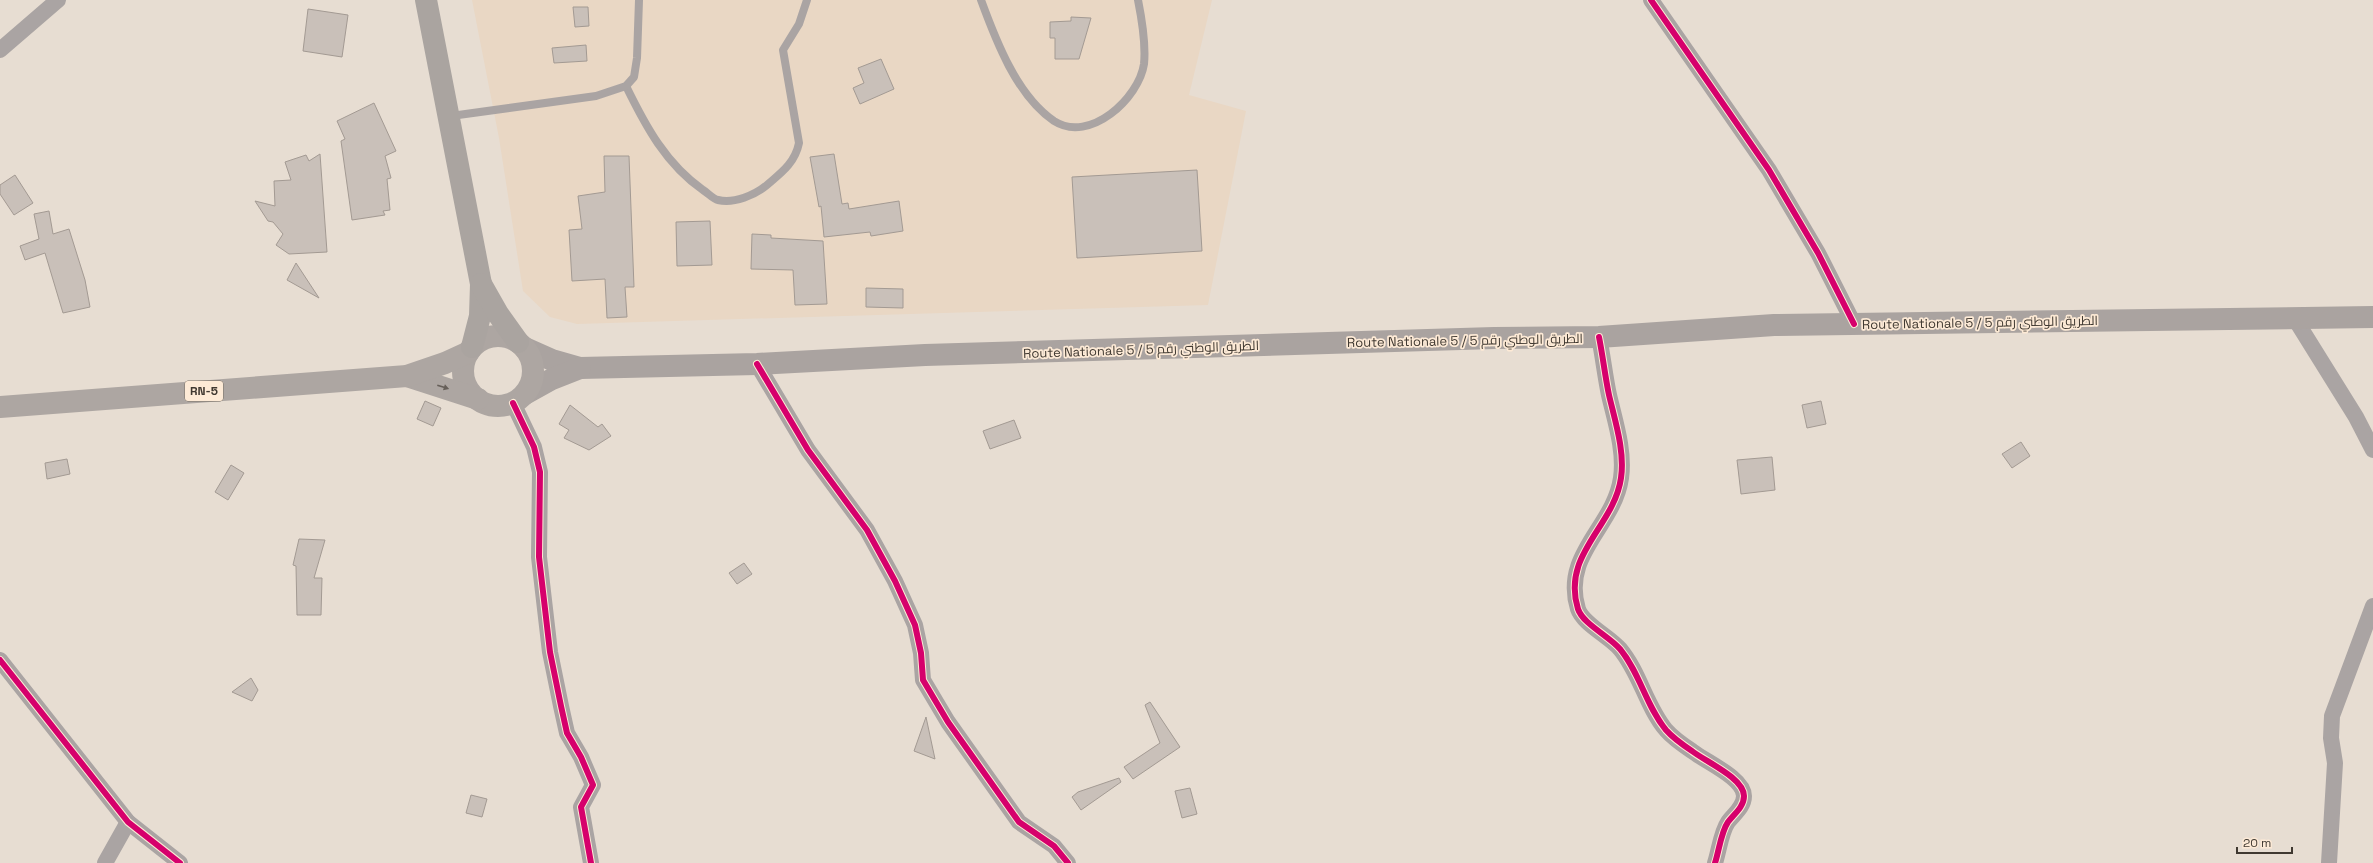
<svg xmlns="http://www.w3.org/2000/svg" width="2373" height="863" font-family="'Space Grotesk',Cairo,sans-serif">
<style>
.built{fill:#e9d7c4}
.building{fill:#c9c0b9;stroke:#a39a93}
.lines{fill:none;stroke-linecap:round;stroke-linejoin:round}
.service{stroke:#aaa4a3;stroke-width:8}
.minor{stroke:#aaa4a3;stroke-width:16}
.secondary{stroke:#aaa3a0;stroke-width:22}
.primary{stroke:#ada6a2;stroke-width:22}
.trunk{stroke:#aaa4a0;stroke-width:22}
.cycleway-casing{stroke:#fdead6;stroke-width:8}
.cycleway{stroke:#d6006c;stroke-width:6}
.oneway{fill:#665f59}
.labels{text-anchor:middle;stroke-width:3.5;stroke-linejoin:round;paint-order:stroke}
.shield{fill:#fdead6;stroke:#796e62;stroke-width:1}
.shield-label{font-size:12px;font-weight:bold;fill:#403931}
.street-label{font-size:13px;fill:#403931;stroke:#fdead6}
</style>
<rect width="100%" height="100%" fill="#e7ddd2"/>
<path class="built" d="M472 0H1212L1189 95 1246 111 1208 305 577 324 550 317 523 291 499 138Z"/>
<g class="building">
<path d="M573 7H588L589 26 575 27Z"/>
<path d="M308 9 348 15 342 57 303 51Z"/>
<path d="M1071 17 1091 18 1079 59H1055V38H1050V22L1071 21Z"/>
<path d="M586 45 587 61 554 63 552 48Z"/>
<path d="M881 59 894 89 860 104 853 88 864 83 858 68Z"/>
<path d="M374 103 396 151 385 156 391 178 387 179 390 210 383 211 385 215 352 220 341 141 345 139 337 121Z"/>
<path d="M320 154 327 252 289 254 276 245 283 234 273 222 268 221 255 201 275 206 274 181 291 180 285 162 306 155 309 161Z"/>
<path d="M834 154 842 204 848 203 849 209 899 201 903 231 871 236 870 232 824 237 821 206 819 207 810 157Z"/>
<path d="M604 156H629L634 287H625L627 317 607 318 605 279 572 281 569 230 582 229 578 196 605 192Z"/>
<path d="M1197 170 1202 251 1077 258 1072 177Z"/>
<path d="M15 175 33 203 14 215 0 194V185Z"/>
<path d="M49 211 53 234 69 229 85 280 90 307 63 313 45 253 25 260 20 246 39 239 34 214Z"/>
<path d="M710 221 712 265 677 266 676 222Z"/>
<path d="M752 234 771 235V238L823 241 827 304 795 305 793 270 751 269Z"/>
<path d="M296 263 319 298 287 280Z"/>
<path d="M866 288 903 289V308L866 307Z"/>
<path d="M425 401 441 408 433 426 417 419Z"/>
<path d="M1821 401 1826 424 1807 428 1802 405Z"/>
<path d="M570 405 598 427 602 424 611 436 589 450 564 438 569 430 559 424Z"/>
<path d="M1014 420 1021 438 990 449 983 431Z"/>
<path d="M2021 442 2030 456 2012 468 2002 454Z"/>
<path d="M1772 457 1775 490 1741 494 1737 460Z"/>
<path d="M67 459 70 474 47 479 45 463Z"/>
<path d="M231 465 244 473 228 500 215 492Z"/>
<path d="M299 539 325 540 314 578H322L321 615H297L296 566 293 565Z"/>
<path d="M744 563 752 574 737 584 729 573Z"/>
<path d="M251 678 258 690 252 701 232 692Z"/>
<path d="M1150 702 1180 747 1133 779 1124 767 1160 743 1145 705Z"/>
<path d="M926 717 935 759 914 751Z"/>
<path d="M1119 778 1121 782 1081 810 1072 797 1078 792Z"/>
<path d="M1190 788 1197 814 1182 818 1175 791Z"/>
<path d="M471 795 487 799 482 817 466 813Z"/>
</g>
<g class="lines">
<g class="service">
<path d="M981 0C996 41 1017 96 1054 121 1090 144 1139 98 1144 64 1146 44 1142 20 1138 0"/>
<path d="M626 86C646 127 666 164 703 190 708 193 713 199 718 200 734 204 755 195 767 185 781 173 795 163 799 143L783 50 799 24 807 0"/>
<path d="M451 116 596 96 626 86 634 77 637 58 639 0"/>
</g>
<g class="minor">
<path d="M1651 0 1769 170 1818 253 1854 324"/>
<path d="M0 50 58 0"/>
<path d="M2295 319 2356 417 2373 450"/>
<path d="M1599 337C1603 357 1605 376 1609 395 1615 421 1625 451 1621 478 1614 527 1561 554 1578 609 1583 624 1609 636 1620 649 1640 673 1646 706 1666 730 1673 738 1683 745 1692 751 1706 762 1744 778 1744 796 1744 807 1734 814 1728 822 1721 832 1719 851 1715 863"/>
<path d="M757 364 808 450 867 530 895 581 915 625 921 653 923 680 948 722 1019 822 1054 846 1068 863"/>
<path d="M513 403 534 447 540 472 539 557 550 652 561 706 567 733 581 757 593 785 581 807 591 863"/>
<path d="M0 660 128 822 180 863"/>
<path d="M105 863 128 822"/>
<path d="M2329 863 2335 763 2331 738 2332 716 2373 606"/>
</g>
<g class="secondary">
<path d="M525 348 552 360 580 368 757 364 925 355 1494 338 1599 337 1774 325 2373 317"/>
<path d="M525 394 552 379 580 368"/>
</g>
<g class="primary">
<circle cx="498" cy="371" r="35"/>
<path d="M407 376 478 399"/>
<path d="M0 407 407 376 445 363 469 352"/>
</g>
<g class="trunk">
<path d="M426 0 481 284 480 316 472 347"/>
<path d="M481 284 498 314 518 342"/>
</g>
<g class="cycleway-casing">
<g id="cycleway">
<path d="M1651 0 1769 170 1818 253 1854 324"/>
<path d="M1599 337C1603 357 1605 376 1609 395 1615 421 1625 451 1621 478 1614 527 1561 554 1578 609 1583 624 1609 636 1620 649 1640 673 1646 706 1666 730 1673 738 1683 745 1692 751 1706 762 1744 778 1744 796 1744 807 1734 814 1728 822 1721 832 1719 851 1715 863"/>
<path d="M757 364 808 450 867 530 895 581 915 625 921 653 923 680 948 722 1019 822 1054 846 1068 863"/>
<path d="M513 403 534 447 540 472 539 557 550 652 561 706 567 733 581 757 593 785 581 807 591 863"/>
<path d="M0 660 128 822 180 863"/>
</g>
</g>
<use href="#cycleway" class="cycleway"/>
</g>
<defs><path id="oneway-solid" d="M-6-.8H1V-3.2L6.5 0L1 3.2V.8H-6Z"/></defs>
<use class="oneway" href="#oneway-solid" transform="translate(443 387) rotate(18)"/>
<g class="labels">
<rect class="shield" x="185" y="381" width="38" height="20" rx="3"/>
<g class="shield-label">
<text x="204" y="395">RN-5</text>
</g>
<g class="street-label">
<text transform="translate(1980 322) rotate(-1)" y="5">Route Nationale 5 / الطريق الوطني رقم 5</text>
<text transform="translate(1465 340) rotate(-1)" y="5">Route Nationale 5 / الطريق الوطني رقم 5</text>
<text transform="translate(1141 349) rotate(-2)" y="5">Route Nationale 5 / الطريق الوطني رقم 5</text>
</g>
</g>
<path d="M2237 847v6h55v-6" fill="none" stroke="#403931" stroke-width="2"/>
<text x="2243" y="847" font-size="12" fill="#403931" stroke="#fdead6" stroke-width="3" paint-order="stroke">20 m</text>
</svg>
